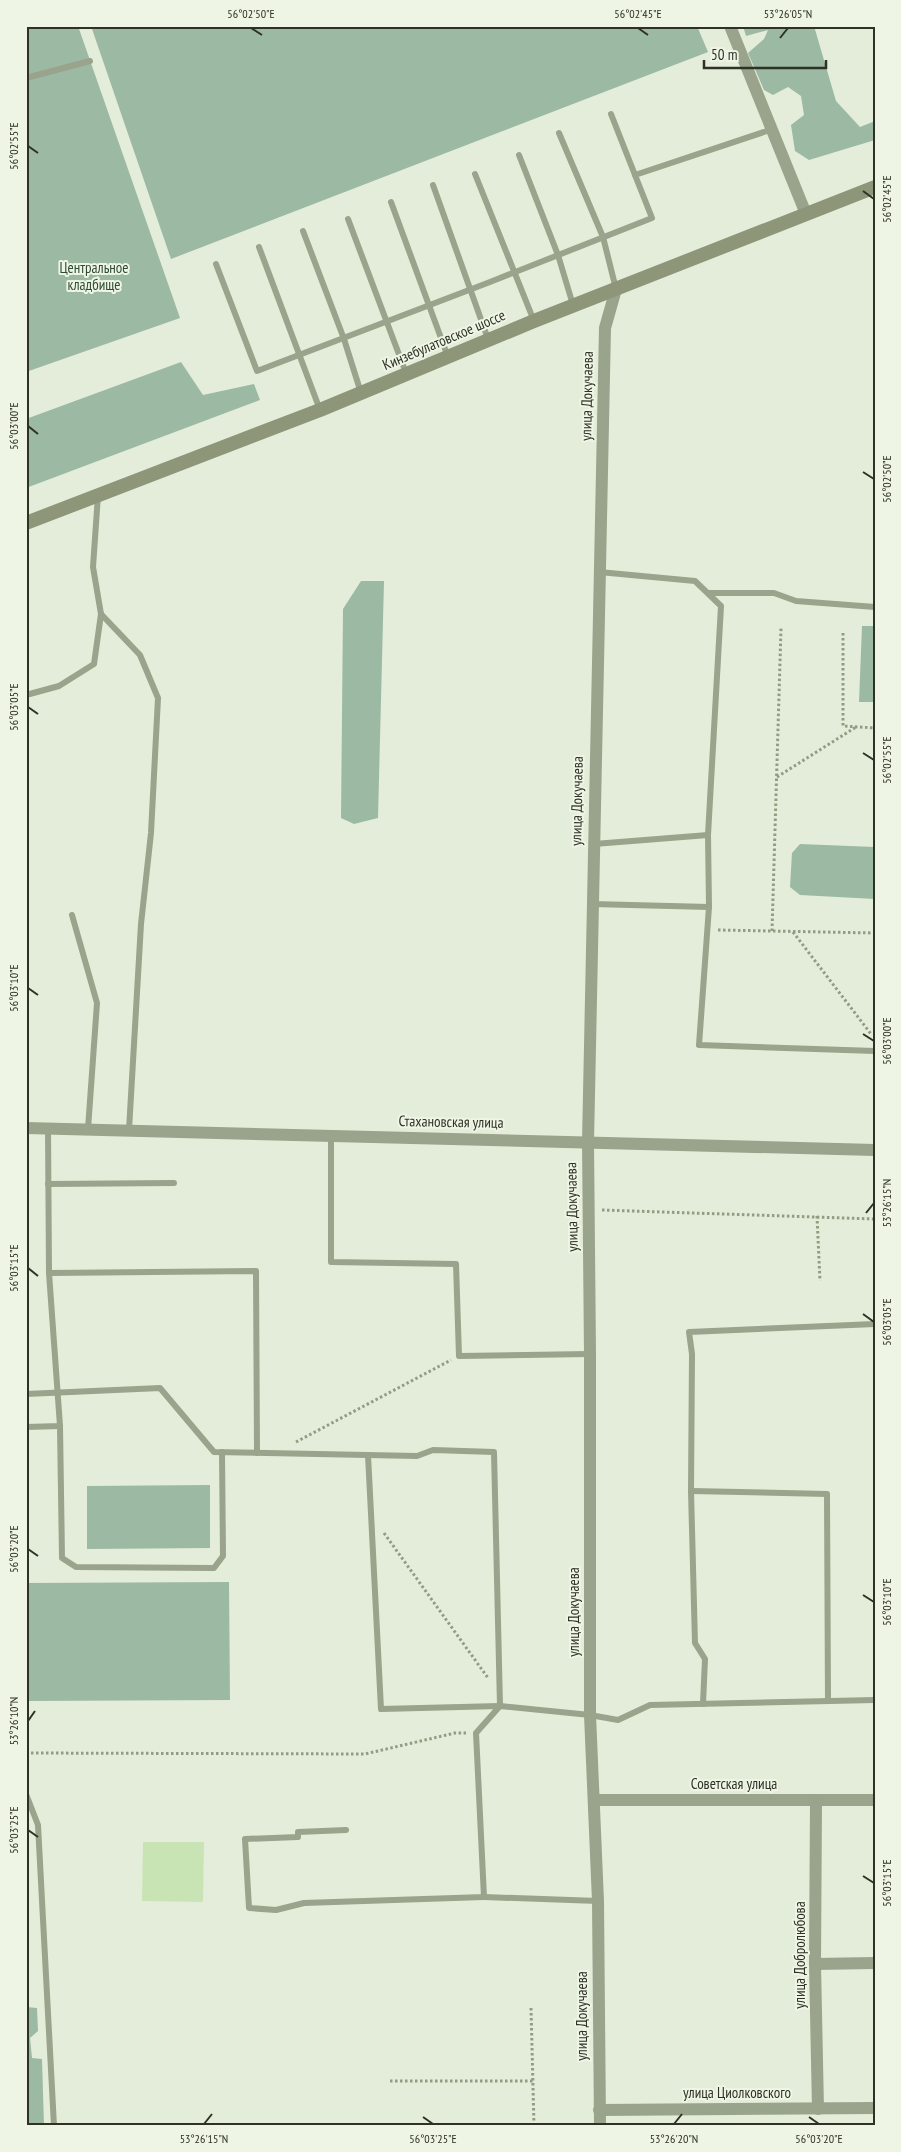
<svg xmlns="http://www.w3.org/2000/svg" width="901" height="2152" font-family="'PT Sans Narrow',sans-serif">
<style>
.green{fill:#9cb9a3}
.sand{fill:#c8e4b4}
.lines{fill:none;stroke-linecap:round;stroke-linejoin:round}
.path{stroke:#939c83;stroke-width:3;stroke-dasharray:2.5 2.5;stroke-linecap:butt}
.service{stroke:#9aa38b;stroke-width:6}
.minor{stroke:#9aa38b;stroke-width:12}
.secondary{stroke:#8e9679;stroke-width:14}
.ticks{fill:none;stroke:#2e3126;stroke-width:2}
.labels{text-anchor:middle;stroke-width:4;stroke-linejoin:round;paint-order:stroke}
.park-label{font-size:15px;fill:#2e4b36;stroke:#eef5e4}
.street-label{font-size:15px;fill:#2e3126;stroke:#eef5e4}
.neatline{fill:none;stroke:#2e3126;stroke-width:2}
.ticks-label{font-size:12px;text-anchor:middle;fill:#2e3126}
</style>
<rect width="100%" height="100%" fill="#e4edd9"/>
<g class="green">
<path d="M26 26H78L180 318 26 372Z"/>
<path d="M91 26H697L708 52 171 259Z"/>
<path d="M743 26H814L836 101 860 127 875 121V140L809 160 795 151 791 125 804 115 801 96 788 87 773 95 764 90 748 53 764 39 768 30 746 36Z"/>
<path d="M181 362 203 395 254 384 260 400 26 488V419Z"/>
<path d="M361 581H384L378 818 354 824 341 818 343 609Z"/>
<path d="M862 626H875V702H859Z"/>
<path d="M800 844 875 847V899L800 895 790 887 792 853Z"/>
<path d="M210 1485V1548L87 1549V1486Z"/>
<path d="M229 1582 230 1700 26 1701V1583Z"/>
<path d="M26 2007 37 2008 38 2031 30 2038 32 2058 42 2059 44 2126H26Z"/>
</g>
<path class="sand" d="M143 1842H204L203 1902 142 1901Z"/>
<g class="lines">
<g class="path">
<path d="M843 633V726L875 728"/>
<path d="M777 777 856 727"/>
<path d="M718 930 875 933"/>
<path d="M772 931 781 628"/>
<path d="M793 932 871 1034"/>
<path d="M602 1210 875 1219"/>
<path d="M817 1216 820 1281"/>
<path d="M296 1442 451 1360"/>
<path d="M384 1533 488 1678"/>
<path d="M26 1753 365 1754 455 1733H466"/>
<path d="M531 2008 534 2126"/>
<path d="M390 2081H534"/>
</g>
<g class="service">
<path d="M26 78 90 61"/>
<path d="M611 114 635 175"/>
<path d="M559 133 603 237 616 289"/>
<path d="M519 155 558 255 573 305"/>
<path d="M475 174 534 321"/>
<path d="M433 185 488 339"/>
<path d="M391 202 448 357"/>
<path d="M348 219 406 373"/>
<path d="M303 231 344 339 361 393"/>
<path d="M259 247 320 410"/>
<path d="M216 264 257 371 490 282 652 218 635 175 773 129"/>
<path d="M98 495 93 567 101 614 140 655 158 698 151 833 141 924 129 1130"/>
<path d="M708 593H774L796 601 875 607"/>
<path d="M26 695 59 686 94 664 101 614"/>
<path d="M594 844 708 835 721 606 695 581 599 572"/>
<path d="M592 904 709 907 708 835"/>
<path d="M709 907 699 1045 875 1051"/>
<path d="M72 915 97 1003 88 1129"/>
<path d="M331 1136V1262L456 1264 459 1356 590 1354"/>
<path d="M48 1184 174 1183"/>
<path d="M49 1273 256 1271 257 1453"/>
<path d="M26 1394 160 1388 214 1452 417 1456 433 1450 494 1452 500 1706 476 1733 484 1897 304 1903 276 1910 249 1908 245 1839 298 1837V1832L346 1830"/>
<path d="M60 1426 62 1558 76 1567 214 1568 223 1556 222 1452"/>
<path d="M26 1427 60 1426 49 1273 48 1128"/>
<path d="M368 1455 381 1709 500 1706 590 1715"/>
<path d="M691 1491 827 1494 828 1700"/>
<path d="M703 1704 705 1659 695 1643 691 1491 692 1354 689 1332 875 1324"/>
<path d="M590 1715 618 1720 650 1705 875 1700"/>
<path d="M26 1794 38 1825 54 2126"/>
<path d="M484 1897 598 1901"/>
</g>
<g class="minor">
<path d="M730 26 806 214"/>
<path d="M26 1128 875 1150"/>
<path d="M594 1800H875"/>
<path d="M816 1801 815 1964 818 2109"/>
<path d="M815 1964 875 1963"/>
<path d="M599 2110 875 2108"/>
<path d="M600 2126 598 1901 590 1715V1354L588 1142 605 328 616 289"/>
</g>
<path class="secondary" d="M26 523 320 410 534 321 875 187"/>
</g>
<path class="ticks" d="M251 28 262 35M638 28 648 35M780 38 788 28M28 146 38 153M863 191 874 199M28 426 38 434M863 472 874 479M28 707 38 714M863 753 874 760M28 988 38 995M863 1034 874 1041M866 1213 874 1203M28 1268 38 1276M863 1314 874 1322M28 1549 38 1556M863 1595 874 1602M28 1721 35 1711M28 1830 38 1837M863 1876 874 1883M423 2117 433 2124M809 2117 819 2124M204 2124 212 2114M674 2124 682 2114"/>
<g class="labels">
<g class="park-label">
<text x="94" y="273">Центральное<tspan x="94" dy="17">кладбище</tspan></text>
</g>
<g class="street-label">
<text transform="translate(444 340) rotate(-23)" y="5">Кинзебулатовское шоссе</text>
<text transform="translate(587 396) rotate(-89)" y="5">улица Докучаева</text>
<text transform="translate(577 801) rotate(-89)" y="5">улица Докучаева</text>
<text transform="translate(451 1122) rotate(1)" y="5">Стахановская улица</text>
<text transform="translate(572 1207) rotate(-91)" y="5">улица Докучаева</text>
<text transform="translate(574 1612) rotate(-90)" y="5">улица Докучаева</text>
<text x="734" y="1789">Советская улица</text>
<text transform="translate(800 1955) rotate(-90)" y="5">улица Добролюбова</text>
<text transform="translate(582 2016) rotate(-90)" y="5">улица Докучаева</text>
<text x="737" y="2098">улица Циолковского</text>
</g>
</g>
<rect width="901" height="2152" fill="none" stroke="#eef5e4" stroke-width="55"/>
<path d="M704 60v8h122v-8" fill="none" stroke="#2e3126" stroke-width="2.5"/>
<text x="711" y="60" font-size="15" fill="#2e3126" stroke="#eef5e4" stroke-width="4" paint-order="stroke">50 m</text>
<rect x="28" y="28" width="846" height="2096" class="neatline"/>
<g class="ticks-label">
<text x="251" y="18">56°02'50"E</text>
<text x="638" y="18">56°02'45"E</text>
<text x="788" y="18">53°26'05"N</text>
<text transform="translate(14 146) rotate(-90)" y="4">56°02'55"E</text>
<text transform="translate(887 199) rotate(-90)" y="4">56°02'45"E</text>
<text transform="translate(14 426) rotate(-90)" y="4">56°03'00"E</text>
<text transform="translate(887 479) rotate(-90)" y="4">56°02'50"E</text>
<text transform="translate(14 707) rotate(-90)" y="4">56°03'05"E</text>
<text transform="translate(887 760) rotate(-90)" y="4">56°02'55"E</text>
<text transform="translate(14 988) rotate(-90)" y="4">56°03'10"E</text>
<text transform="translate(887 1041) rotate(-90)" y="4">56°03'00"E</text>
<text transform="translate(887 1203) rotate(-90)" y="4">53°26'15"N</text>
<text transform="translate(14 1268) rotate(-90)" y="4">56°03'15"E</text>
<text transform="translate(887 1322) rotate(-90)" y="4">56°03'05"E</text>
<text transform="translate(14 1549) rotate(-90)" y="4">56°03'20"E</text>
<text transform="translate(887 1602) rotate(-90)" y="4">56°03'10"E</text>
<text transform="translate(14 1721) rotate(-90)" y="4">53°26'10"N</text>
<text transform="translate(14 1830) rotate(-90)" y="4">56°03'25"E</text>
<text transform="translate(887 1883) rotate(-90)" y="4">56°03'15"E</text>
<text x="204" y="2143">53°26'15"N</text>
<text x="433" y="2143">56°03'25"E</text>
<text x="674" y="2143">53°26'20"N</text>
<text x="819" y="2143">56°03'20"E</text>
</g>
</svg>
